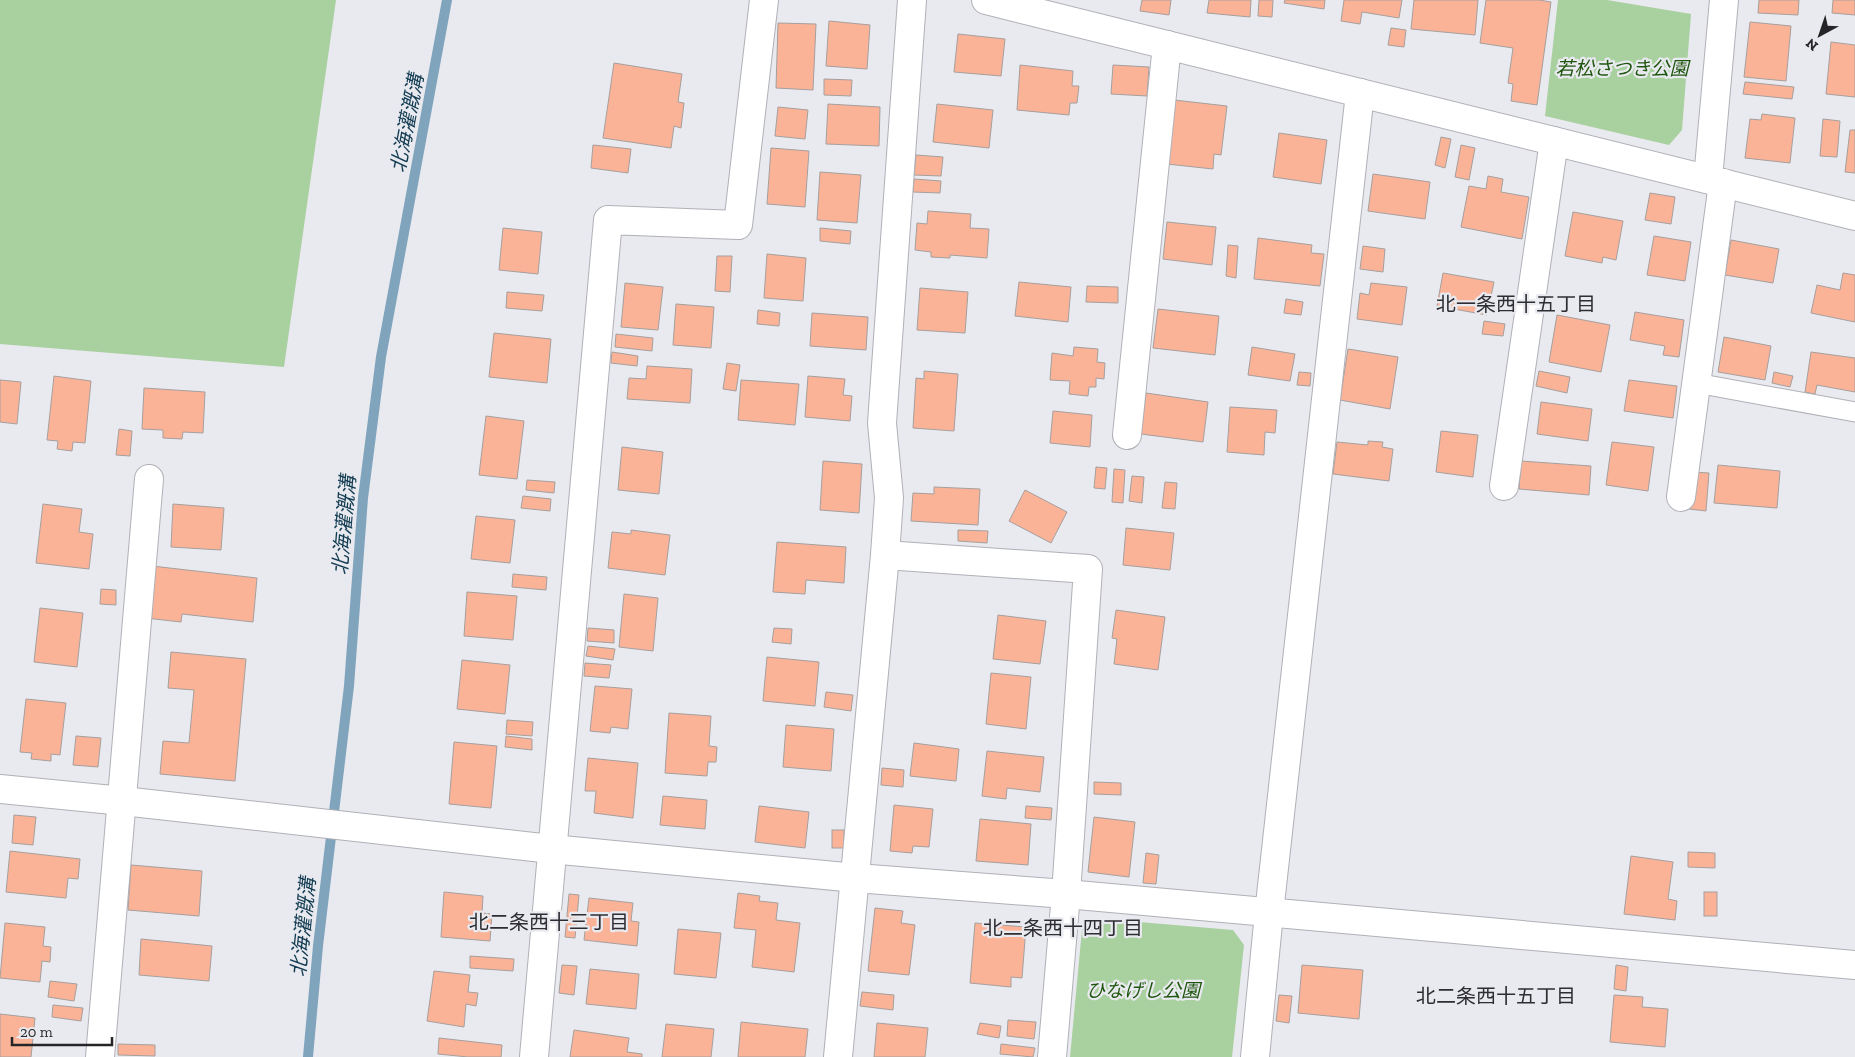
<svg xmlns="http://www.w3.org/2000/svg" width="1855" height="1057" font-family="'Zilla Slab','Noto Sans JP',serif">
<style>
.green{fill:#a9d09f}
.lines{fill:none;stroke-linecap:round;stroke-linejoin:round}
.stream{stroke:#7fa4bb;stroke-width:10}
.building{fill:#fbb398;stroke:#a69f9d}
.service-casing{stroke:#b0b0b7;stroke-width:21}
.minor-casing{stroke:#b0b0b7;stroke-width:30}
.service{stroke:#fff;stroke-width:19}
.minor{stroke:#fff;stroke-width:28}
.labels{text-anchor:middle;stroke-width:4.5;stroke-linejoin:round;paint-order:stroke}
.park-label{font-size:19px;font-style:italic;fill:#1f560e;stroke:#e9e9f0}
.water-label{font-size:20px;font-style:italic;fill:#123c51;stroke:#e9e9f0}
.neighbourhood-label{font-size:20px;fill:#2d2d32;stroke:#e9e9f0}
</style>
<rect width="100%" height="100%" fill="#e9e9f0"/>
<g class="green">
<path d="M0 0H336L284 367 0 344Z"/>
<path d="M1558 0H1607L1691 14 1682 130 1669 145 1545 116Z"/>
<path d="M1092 918 1233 930 1244 945 1232 1057H1070L1082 929Z"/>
</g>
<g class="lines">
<path class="stream" d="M308 1057 318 946 349 686 363 498 381 357 447 0"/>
</g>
<g class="building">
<path d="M1142 0H1171L1169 15 1140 11Z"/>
<path d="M1209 0H1251L1250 17 1207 13Z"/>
<path d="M1259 0H1273L1272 17 1258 16Z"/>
<path d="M1285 0H1325L1324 9 1284 3Z"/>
<path d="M1344 0H1402L1399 18 1362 12 1360 24 1341 21Z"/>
<path d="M1414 0H1478L1475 35 1411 29Z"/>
<path d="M1486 0H1539L1551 2 1537 105 1511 101 1513 84 1508 83 1513 48 1480 43Z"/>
<path d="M1759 0H1799L1798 15 1758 13Z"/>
<path d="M1833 0H1855V15L1832 13Z"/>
<path d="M829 21 870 25 867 69 826 66Z"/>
<path d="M1750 22 1791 26 1786 81 1744 77Z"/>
<path d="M778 23 816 24 813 90 776 88Z"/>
<path d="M1391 28 1406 30 1404 47 1388 45Z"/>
<path d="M958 34 1005 39 1001 76 954 72Z"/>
<path d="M1831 42 1855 45V97L1826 94Z"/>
<path d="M614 63 682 74 678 102 684 103 681 128 674 126 671 148 603 138Z"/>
<path d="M1020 65 1073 71 1072 86H1079L1077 103H1070L1069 115 1017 110Z"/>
<path d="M1113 65 1149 67 1147 96 1111 94Z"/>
<path d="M824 79 852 80 851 96 824 95Z"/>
<path d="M1745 82 1794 87 1792 99 1743 94Z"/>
<path d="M1174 100 1227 106 1221 155 1214 154 1213 169 1167 164Z"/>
<path d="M828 104 880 107 879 146 826 144Z"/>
<path d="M937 104 993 110 989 148 933 142Z"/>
<path d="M778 107 808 110 805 139 775 136Z"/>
<path d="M1762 114 1795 118 1790 163 1745 158 1750 119 1761 120Z"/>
<path d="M1823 119 1840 121 1837 157 1820 156Z"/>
<path d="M1850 130H1855V173L1845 172Z"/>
<path d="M1279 133 1327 140 1321 184 1273 177Z"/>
<path d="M1441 137 1451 139 1445 168 1435 165Z"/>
<path d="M593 145 631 149 628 173 591 168Z"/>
<path d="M1461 145 1475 148 1469 180 1455 177Z"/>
<path d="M771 148 809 151 805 207 767 204Z"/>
<path d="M916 155 943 157 941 176 914 175Z"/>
<path d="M820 172 861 175 857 223 817 220Z"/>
<path d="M1373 174 1430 182 1425 219 1368 211Z"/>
<path d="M1488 176 1503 179 1501 192 1529 197 1522 239 1461 227 1469 186 1486 189Z"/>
<path d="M914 179 941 181 940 193 913 192Z"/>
<path d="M1650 193 1675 197 1671 224 1645 220Z"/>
<path d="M928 211 971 214 970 228 989 229 987 258 950 255V258L931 257V252L915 250 917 223 927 224Z"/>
<path d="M1573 212 1623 221 1616 260 1603 257 1602 263 1565 256Z"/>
<path d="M1167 222 1216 227 1212 265 1163 259Z"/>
<path d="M503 228 542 232 538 274 499 270Z"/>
<path d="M820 228 851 231 850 244 820 241Z"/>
<path d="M1654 236 1691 242 1685 281 1647 275Z"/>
<path d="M1258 238 1312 245 1311 253 1324 254 1320 286 1254 279Z"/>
<path d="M1731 240 1779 249 1773 283 1725 275Z"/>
<path d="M1228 245 1238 246 1236 278 1226 276Z"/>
<path d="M1363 246 1385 249 1383 272 1360 269Z"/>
<path d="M767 254 806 258 803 301 764 298Z"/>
<path d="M717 256H732L730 292 715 291Z"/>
<path d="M1443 273 1494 282 1487 315 1437 306Z"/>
<path d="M1843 273 1855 275V322L1811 313 1817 285 1840 290Z"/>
<path d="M1019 282 1071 287 1068 322 1015 316Z"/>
<path d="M625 283 663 287 658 330 621 327Z"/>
<path d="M1371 283 1407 287 1402 325 1357 319 1360 293 1369 295Z"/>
<path d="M1087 286 1118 287V303L1086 302Z"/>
<path d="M920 288 968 292 965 333 917 330Z"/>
<path d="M507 292 544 295 542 311 506 308Z"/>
<path d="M1286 299 1303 302 1301 315 1284 313Z"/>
<path d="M676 304 714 307 711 348 673 345Z"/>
<path d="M1158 309 1219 316 1215 355 1153 348Z"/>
<path d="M758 310 780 313 779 326 757 324Z"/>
<path d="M1635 312 1684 320 1679 357 1663 355 1665 346 1630 340Z"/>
<path d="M812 313 868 317 866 350 810 346Z"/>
<path d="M1557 315 1610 325 1601 372 1549 362Z"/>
<path d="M1484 321 1505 324 1503 336 1482 334Z"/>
<path d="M494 333 551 339 547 383 489 377Z"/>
<path d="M616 334 653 338 652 351 615 347Z"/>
<path d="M1724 337 1771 346 1765 380 1718 372Z"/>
<path d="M1074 347 1098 349 1097 362 1105 363 1104 379 1096 378V387H1089L1088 396 1069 394 1070 381 1050 380 1052 353 1073 356Z"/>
<path d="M1252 347 1295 354 1290 381 1248 375Z"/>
<path d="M1348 349 1398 357 1390 409 1340 400Z"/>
<path d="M612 352 638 356 637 366 611 363Z"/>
<path d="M1811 352 1855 358V392L1817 385 1815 394 1805 392Z"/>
<path d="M727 363 740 365 736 391 723 389Z"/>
<path d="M647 366 692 369 690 403 627 399 629 378 646 379Z"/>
<path d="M924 371 958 374 954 431 913 428 916 378 924 379Z"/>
<path d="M1539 371 1570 377 1567 393 1536 386Z"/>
<path d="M1299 372 1311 373 1310 386 1297 385Z"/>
<path d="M1774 372 1793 376 1790 387 1772 383Z"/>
<path d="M54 376 91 381 85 443 73 442 72 451 57 449 58 441 47 440Z"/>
<path d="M808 376 845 379 843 395 852 396 850 421 805 417Z"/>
<path d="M0 380 21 382 17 424 0 422Z"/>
<path d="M741 380 799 384 795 425 738 420Z"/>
<path d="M1629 380 1677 386 1673 418 1624 411Z"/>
<path d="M144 388 205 392 203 433 183 432 182 439 163 438V430L142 429Z"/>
<path d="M1146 393 1208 402 1203 442 1141 434Z"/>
<path d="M1541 402 1592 409 1588 441 1537 434Z"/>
<path d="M1230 407 1277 410 1275 433 1265 432 1264 455 1227 452Z"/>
<path d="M1053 411 1092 415 1090 447 1050 443Z"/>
<path d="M486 416 524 421 517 479 479 475Z"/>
<path d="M119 429 132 431 130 456 116 455Z"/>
<path d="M1441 431 1478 435 1473 477 1436 472Z"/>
<path d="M1368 441 1383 442 1382 447 1393 449 1389 481 1333 474 1337 442 1368 445Z"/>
<path d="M1612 442 1654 447 1648 491 1606 485Z"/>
<path d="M622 447 663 452 659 494 618 490Z"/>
<path d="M823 461 862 464 859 513 820 510Z"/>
<path d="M1521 461 1591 466 1589 495 1519 489Z"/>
<path d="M1718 465 1780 471 1777 508 1714 503Z"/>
<path d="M1096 467 1107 468 1105 489 1094 488Z"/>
<path d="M1114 469 1125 470 1123 503 1112 502Z"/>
<path d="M1692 472 1709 473 1706 511 1689 509Z"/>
<path d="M1132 476 1144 477 1142 503 1129 501Z"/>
<path d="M527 480 555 482 554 493 526 490Z"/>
<path d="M1165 482 1177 483 1175 509 1162 508Z"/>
<path d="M934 487 980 489 978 525 911 521 913 493 934 494Z"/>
<path d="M1025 490 1067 512 1051 543 1009 521Z"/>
<path d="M523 496 551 499 550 511 521 508Z"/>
<path d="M43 504 82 509 79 532 93 534 89 569 36 563Z"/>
<path d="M173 504 224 508 221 550 171 547Z"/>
<path d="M476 516 515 520 510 563 471 559Z"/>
<path d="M1126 528 1174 533 1170 570 1123 565Z"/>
<path d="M631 530 670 535 665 575 608 568 612 532 631 534Z"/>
<path d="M958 530 988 531 987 543 958 541Z"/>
<path d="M777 542 846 547 844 583 806 580 805 594 773 592Z"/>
<path d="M152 566 257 578 253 622 182 614 181 622 146 618Z"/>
<path d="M513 574 547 577 546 590 512 587Z"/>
<path d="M101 589 116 590V605L100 604Z"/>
<path d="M467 592 517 596 513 640 464 636Z"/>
<path d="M624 594 658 598 653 651 619 647Z"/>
<path d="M40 608 83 613 77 667 34 662Z"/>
<path d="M1116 610 1165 617 1158 670 1114 664 1117 639 1112 638Z"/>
<path d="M998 615 1046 621 1040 664 993 659Z"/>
<path d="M588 628 614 630V643L587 641Z"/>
<path d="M774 628 792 629 791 644 772 642Z"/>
<path d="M588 646 615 649 613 660 586 656Z"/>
<path d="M171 652 246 659 235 781 160 774 163 741 189 743 194 690 168 688Z"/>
<path d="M767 657 819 662 815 706 763 701Z"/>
<path d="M462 660 510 665 505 714 457 709Z"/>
<path d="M585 663 611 665 609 678 584 676Z"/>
<path d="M991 673 1031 677 1026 729 986 724Z"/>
<path d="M595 686 632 689 628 729 611 727 610 733 590 731Z"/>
<path d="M826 692 853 695 851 711 824 707Z"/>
<path d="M26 699 66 703 60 755 51 754V761L31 759 32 753 20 752Z"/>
<path d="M669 713 711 716 709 746 717 747 716 762H708L707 776 665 773Z"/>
<path d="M507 720 533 722 532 736 506 734Z"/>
<path d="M786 725 834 729 831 771 783 767Z"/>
<path d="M76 736 101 738 98 767 73 765Z"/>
<path d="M506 736 532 739V750L505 747Z"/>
<path d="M454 742 497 746 491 808 449 804Z"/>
<path d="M914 743 959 749 956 781 910 776Z"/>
<path d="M987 751 1044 757 1040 792 1007 788 1006 799 982 796Z"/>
<path d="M588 758 638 763 633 818 594 813 596 791H585Z"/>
<path d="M882 768 904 770 903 787 881 785Z"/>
<path d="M1094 782 1121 783V795L1094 794Z"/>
<path d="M663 796 707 800 705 829 660 825Z"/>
<path d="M894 805 933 809 929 847 913 846 912 853 890 851Z"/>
<path d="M759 806 809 812 805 848 755 842Z"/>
<path d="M1026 806 1052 808 1051 820 1025 818Z"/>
<path d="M14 815 36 817 33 845 12 843Z"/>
<path d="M1094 817 1135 822 1129 877 1088 872Z"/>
<path d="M980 819 1031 824 1028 865 976 861Z"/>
<rect x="832" y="830" width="12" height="18"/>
<path d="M10 851 80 859 78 879 68 878 66 898 6 892Z"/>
<path d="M1688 852 1715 853V868L1688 867Z"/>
<path d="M1146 853 1159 855 1156 884 1143 883Z"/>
<path d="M1631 856 1673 862 1668 899 1677 901 1675 920 1624 914Z"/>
<path d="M131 865 202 871 199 916 128 910Z"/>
<path d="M444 892 483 896 482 913 492 914 490 941 441 937Z"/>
<rect x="1704" y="892" width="13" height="24"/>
<path d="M738 893 760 896 759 901 778 903 776 920 800 923 794 972 752 967 756 930 734 928Z"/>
<path d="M569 894 579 895 575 938 565 937Z"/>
<path d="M589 898 633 903 631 921 639 922 637 946 584 940Z"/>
<path d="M875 908 903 911 901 923 915 925 909 975 868 971Z"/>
<path d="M5 923 45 927 43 946 51 947 50 962 42 961 40 982 0 978Z"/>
<path d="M975 923 1026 927 1022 978 1011 977V987L970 983Z"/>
<path d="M678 929 721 933 716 978 674 974Z"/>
<path d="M141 939 212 946 209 981 139 975Z"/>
<path d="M470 956 514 959 513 971 470 968Z"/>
<path d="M562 965 577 966 574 995 559 993Z"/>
<path d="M1302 965 1363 970 1359 1019 1298 1013Z"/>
<path d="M1616 965 1628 967 1626 991 1614 989Z"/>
<path d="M590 969 639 974 636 1009 586 1004Z"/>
<path d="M434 971 470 975 468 992 478 993 476 1006 466 1004 464 1027 427 1021Z"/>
<path d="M50 981 77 984 74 1001 48 997Z"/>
<path d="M862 992 894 995 893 1010 860 1006Z"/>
<path d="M1279 995 1292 996 1289 1023 1276 1021Z"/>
<path d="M1614 995 1643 997 1642 1007 1668 1009 1665 1047 1610 1042Z"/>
<path d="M53 1005 83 1008 81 1021 52 1017Z"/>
<path d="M0 1014 35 1018 31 1057H0Z"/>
<path d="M1008 1020 1036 1022 1034 1039 1007 1036Z"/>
<path d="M741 1022 808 1029 805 1057H738Z"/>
<path d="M877 1023 928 1028 925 1057H874Z"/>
<path d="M980 1023 1001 1026 999 1038 977 1034Z"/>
<path d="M666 1024 714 1029 711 1057H662Z"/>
<path d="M574 1030 629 1038 627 1052 642 1054V1057H570Z"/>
<path d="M439 1038 502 1045 501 1057H468L438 1054Z"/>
<path d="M118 1044 155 1045V1056L118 1055Z"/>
<path d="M1001 1044 1035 1048 1033 1057 1000 1054Z"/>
</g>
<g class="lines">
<g class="service-casing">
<path id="service" d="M1696 383 1855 412"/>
</g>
<g class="minor-casing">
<g id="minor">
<path d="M986 0 1855 216"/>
<path d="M1708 179 1724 0"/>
<path d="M1127 435 1167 45"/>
<path d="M1504 486 1554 141"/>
<path d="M1681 497 1723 183"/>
<path d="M885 555 1088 569 1066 894 1052 1057"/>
<path d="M0 789 123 801 551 849 856 878 1066 894 1855 965"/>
<path d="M100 1057 149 479"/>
<path d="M534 1057 608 220 738 225 764 0"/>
<path d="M838 1057 885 555 889 498 882 423 912 0"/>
<path d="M1255 1057 1269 913 1360 93"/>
</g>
</g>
<use href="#service" class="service"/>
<use href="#minor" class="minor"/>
</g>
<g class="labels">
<g class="park-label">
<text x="1622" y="75">若松さつき公園</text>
<text x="1143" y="997">ひなげし公園</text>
</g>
<g class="water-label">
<text transform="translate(407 123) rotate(-79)" y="7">北海灌漑溝</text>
<text transform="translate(344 525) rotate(-85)" y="7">北海灌漑溝</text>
<text transform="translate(303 927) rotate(-84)" y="7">北海灌漑溝</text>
</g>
<g class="neighbourhood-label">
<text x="1516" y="311">北一条西十五丁目</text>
<text x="549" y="929">北二条西十三丁目</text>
<text x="1063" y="935">北二条西十四丁目</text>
<text x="1496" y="1003">北二条西十五丁目</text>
</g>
</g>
<g transform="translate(1820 35) rotate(220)" stroke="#e9e9f0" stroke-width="4" paint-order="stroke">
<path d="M0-4L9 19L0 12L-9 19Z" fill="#252527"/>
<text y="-8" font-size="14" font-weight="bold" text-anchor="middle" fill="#252527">N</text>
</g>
<path d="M12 1037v8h100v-8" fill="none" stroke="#252527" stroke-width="2.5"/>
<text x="20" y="1037" font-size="15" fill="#252527" stroke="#e9e9f0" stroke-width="4" paint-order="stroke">20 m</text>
</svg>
